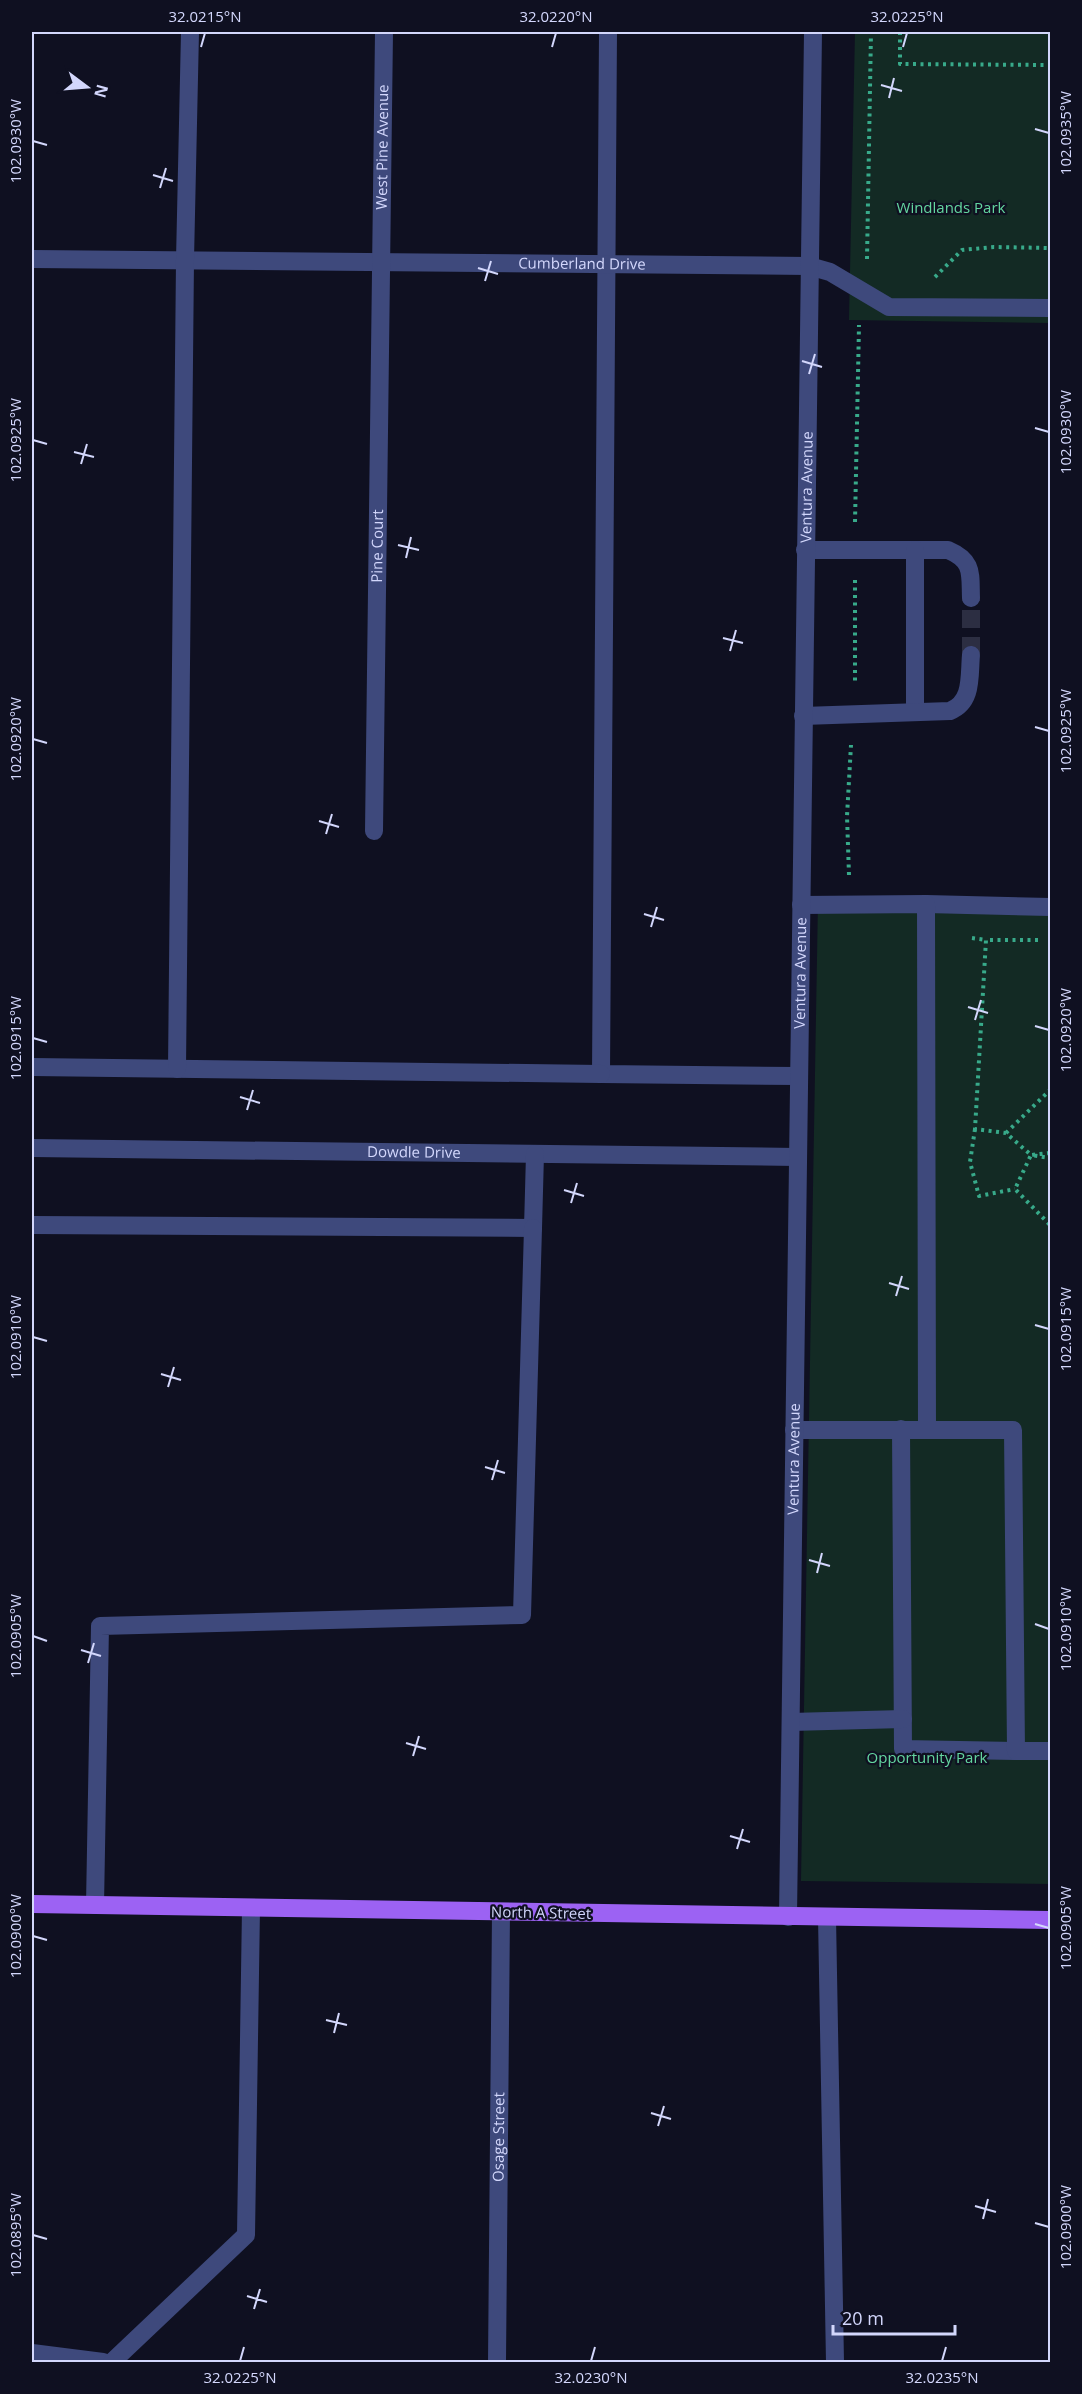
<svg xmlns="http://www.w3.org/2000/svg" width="1082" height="2394" font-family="'Open Sans',sans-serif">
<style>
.green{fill:#132a24}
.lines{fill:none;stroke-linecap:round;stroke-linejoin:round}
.minor-tunnel{stroke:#2c2e42;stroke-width:18;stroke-dasharray:18 9;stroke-linecap:butt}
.path{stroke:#38aa8a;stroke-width:4;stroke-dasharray:3 4.5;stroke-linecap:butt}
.minor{stroke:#3e497c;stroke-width:18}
.major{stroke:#9c62f3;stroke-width:18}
.ticks{fill:none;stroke:#d3d7fc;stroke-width:2}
.labels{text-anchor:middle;stroke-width:4.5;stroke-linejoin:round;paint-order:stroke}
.street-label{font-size:15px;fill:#d3d7fc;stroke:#0f1021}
.park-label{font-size:15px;fill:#64d6a0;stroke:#0f1021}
.neatline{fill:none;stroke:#d3d7fc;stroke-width:2}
.ticks-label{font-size:15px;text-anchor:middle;fill:#d3d7fc}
</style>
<rect width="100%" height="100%" fill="#0f1021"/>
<g class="green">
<path d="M855 32H1050V323L849 320Z"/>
<path d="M818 901 1050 904V1884L801 1881Z"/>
</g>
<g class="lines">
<path class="minor-tunnel" d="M971 655V598"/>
<g class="path">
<path d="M900 32V64L1050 65"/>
<path d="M867 259 871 32"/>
<path d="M935 277 962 250 994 247 1050 248"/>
<path d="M855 522 859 325"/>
<path d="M855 580V684"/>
<path d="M849 875 847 816 851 745"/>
<path d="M972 938 986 940"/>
<path d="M1038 940H986L975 1129 1006 1133 1031 1155 1015 1189 1050 1225"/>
<path d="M975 1129 970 1162 979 1196 1015 1189"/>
<path d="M1006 1133 1050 1090"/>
<path d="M1050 1153 1031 1155 1050 1158"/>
</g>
<g class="minor">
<path d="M608 32 601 1074 798 1076"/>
<path id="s1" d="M32 259 809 266 830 272 889 307 1050 308"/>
<path d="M805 550H948C974 561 970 574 971 598"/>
<path d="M915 712V550"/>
<path d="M803 716 950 711C973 702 969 676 971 655"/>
<path id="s2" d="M374 831 384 32"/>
<path d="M926 904 1050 907"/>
<path d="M801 905 926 904 927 1430"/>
<path d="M32 1067 601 1074"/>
<path d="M177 1069 185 260 190 32"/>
<path id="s3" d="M32 1148 797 1157"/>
<path d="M32 1225 533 1228 535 1154"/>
<path d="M901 1429 903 1749 1016 1751"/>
<path d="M794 1430H1013L1016 1751H1050"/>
<path d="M791 1722 903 1719"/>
<path d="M95 1905 100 1626 522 1615 533 1228"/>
<path id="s4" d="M788 1917 813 32"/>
<path d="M827 1917 835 2362"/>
<path d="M32 2353 103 2362"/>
<path d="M112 2362 246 2235 251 1908"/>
<path id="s5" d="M497 2362 501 1912"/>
</g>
<path class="major" d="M32 1904 1050 1920"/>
</g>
<path class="ticks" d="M201 47 205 33M552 47 556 33M903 47 907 33M881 85 902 91M889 98 894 78M1035 129 1049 133M33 141 47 145M153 175 173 181M160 188 166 168M478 268 498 274M485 281 491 261M802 361 822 367M809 374 815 354M1035 428 1049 432M33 440 47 444M74 452 94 457M81 464 87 444M398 545 419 550M406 558 411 537M723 638 743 643M730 651 736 630M1035 727 1049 731M33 739 47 743M319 821 339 827M326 834 332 814M644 914 664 920M651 927 657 907M968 1007 988 1013M975 1020 981 1000M1035 1026 1049 1030M33 1038 47 1042M240 1097 260 1103M247 1110 253 1090M564 1190 584 1196M571 1203 577 1183M889 1283 909 1289M896 1296 902 1276M1035 1325 1049 1329M33 1337 47 1341M161 1374 181 1380M168 1387 174 1367M485 1467 505 1473M492 1480 498 1460M809 1560 830 1566M817 1573 822 1553M1035 1624 1049 1629M33 1636 47 1641M81 1650 101 1656M88 1663 94 1643M406 1743 426 1749M413 1756 419 1736M730 1836 750 1842M737 1849 743 1829M1035 1924 1049 1928M33 1936 47 1940M326 2020 347 2025M334 2033 339 2013M651 2113 671 2119M658 2126 664 2106M975 2206 996 2212M983 2219 988 2199M1035 2223 1049 2227M33 2235 47 2239M247 2296 267 2302M254 2309 260 2289M240 2361 244 2347M591 2361 595 2347M942 2361 946 2347"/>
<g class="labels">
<g class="street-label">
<text dy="5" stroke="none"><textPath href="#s2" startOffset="684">West Pine Avenue</textPath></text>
<text dy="5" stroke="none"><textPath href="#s1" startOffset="550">Cumberland Drive</textPath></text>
<text dy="5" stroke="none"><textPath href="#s4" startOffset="1430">Ventura Avenue</textPath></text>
<text dy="5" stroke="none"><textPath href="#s2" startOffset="285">Pine Court</textPath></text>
<text dy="5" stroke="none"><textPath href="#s4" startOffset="944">Ventura Avenue</textPath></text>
<text dy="5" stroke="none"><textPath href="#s3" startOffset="382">Dowdle Drive</textPath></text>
<text dy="5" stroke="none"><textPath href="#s4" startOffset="458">Ventura Avenue</textPath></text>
<text transform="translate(541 1913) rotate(1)" y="5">North A Street</text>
<text dy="5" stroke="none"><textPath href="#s5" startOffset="225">Osage Street</textPath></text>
</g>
<g class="park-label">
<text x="951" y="213">Windlands Park</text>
<text x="927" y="1763">Opportunity Park</text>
</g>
</g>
<rect width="1082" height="2394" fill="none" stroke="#0f1021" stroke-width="66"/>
<g transform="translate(87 87) rotate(106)" stroke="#0f1021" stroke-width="4.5" paint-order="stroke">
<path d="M0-4.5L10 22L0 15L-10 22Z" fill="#d3d7fc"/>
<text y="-9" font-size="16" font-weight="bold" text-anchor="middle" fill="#d3d7fc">N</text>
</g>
<path d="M833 2325v9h122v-9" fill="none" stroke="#d3d7fc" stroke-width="3"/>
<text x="842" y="2325" font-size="18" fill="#d3d7fc" stroke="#0f1021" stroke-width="4.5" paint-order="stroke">20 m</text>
<rect x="33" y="33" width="1016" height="2328" class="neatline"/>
<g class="ticks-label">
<text x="205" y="22">32.0215°N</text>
<text x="556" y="22">32.0220°N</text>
<text x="907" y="22">32.0225°N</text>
<text transform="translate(1066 133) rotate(-90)" y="5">102.0935°W</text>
<text transform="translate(16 141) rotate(-90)" y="5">102.0930°W</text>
<text transform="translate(1066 432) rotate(-90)" y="5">102.0930°W</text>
<text transform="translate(16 440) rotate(-90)" y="5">102.0925°W</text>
<text transform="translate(1066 731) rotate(-90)" y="5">102.0925°W</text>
<text transform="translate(16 739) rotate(-90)" y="5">102.0920°W</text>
<text transform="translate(1066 1030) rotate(-90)" y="5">102.0920°W</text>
<text transform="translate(16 1038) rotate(-90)" y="5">102.0915°W</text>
<text transform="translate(1066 1329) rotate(-90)" y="5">102.0915°W</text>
<text transform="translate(16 1337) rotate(-90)" y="5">102.0910°W</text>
<text transform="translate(1066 1629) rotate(-90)" y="5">102.0910°W</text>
<text transform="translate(16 1636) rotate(-90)" y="5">102.0905°W</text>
<text transform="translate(1066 1928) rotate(-90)" y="5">102.0905°W</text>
<text transform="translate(16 1936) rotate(-90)" y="5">102.0900°W</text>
<text transform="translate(1066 2227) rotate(-90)" y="5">102.0900°W</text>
<text transform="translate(16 2235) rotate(-90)" y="5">102.0895°W</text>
<text x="240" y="2383">32.0225°N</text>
<text x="591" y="2383">32.0230°N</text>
<text x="942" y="2383">32.0235°N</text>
</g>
</svg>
